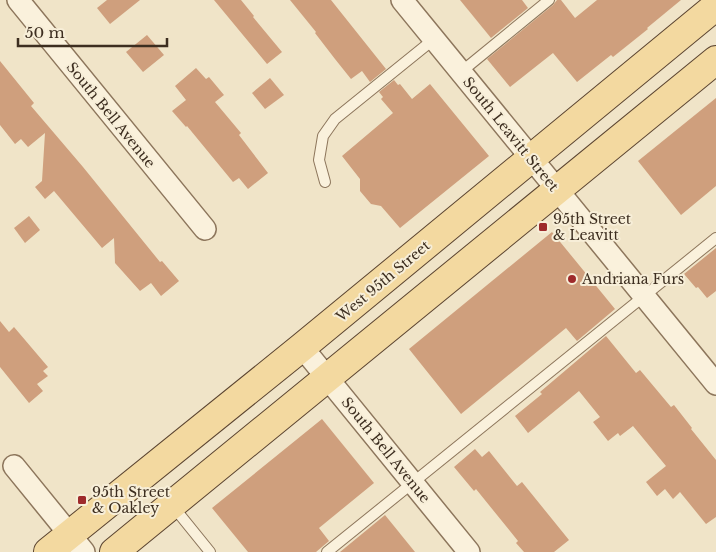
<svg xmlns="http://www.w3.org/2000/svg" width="716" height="552" font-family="'Libre Baskerville',serif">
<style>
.building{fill:#cf9f7d}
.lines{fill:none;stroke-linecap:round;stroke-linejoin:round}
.service-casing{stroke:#8d765c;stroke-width:12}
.minor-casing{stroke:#8d765c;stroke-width:24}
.primary-casing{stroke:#5b4430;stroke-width:30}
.service{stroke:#faf1dc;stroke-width:10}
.minor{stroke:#faf1dc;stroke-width:21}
.primary{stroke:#f3d9a0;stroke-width:28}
.poi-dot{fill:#9e2a2b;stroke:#f7eed8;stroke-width:2}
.labels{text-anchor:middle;stroke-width:4;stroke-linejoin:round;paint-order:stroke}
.street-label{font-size:14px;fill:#3d2e20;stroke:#f7eed8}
.poi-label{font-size:14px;fill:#3d2e20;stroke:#f7eed8;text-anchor:start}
</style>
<rect width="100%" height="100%" fill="#f0e4c8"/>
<g class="building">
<path d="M107 0H140L110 24 97 8Z"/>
<path d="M214 0H241L254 16 253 17 282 52 267 64Z"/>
<path d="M290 0H331L386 69 370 82 362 71 351 79 335 59 315 33 316 32Z"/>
<path d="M460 0H522L528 8 491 38Z"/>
<path d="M557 0H561L575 18 597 0H681L647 28 648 29 613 57 611 55 577 82 553 53 510 87 487 59 553 5Z"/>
<path d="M147 35 164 55 143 72 126 52Z"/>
<path d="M0 61 34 103 31 106 83 167 160 262 162 261 179 281 161 296 151 283 140 291 115 263 114 238 102 248 54 191 45 199 35 187 42 181 45 133 28 147 21 139 15 144 0 125Z"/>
<path d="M196 68 206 79 209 77 224 95 215 102 241 133 239 135 268 173 248 189 239 178 233 182 187 126 186 127 172 111 186 100 175 86Z"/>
<path d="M270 78 284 95 265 109 252 93Z"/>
<path d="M394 80 398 85 400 84 412 99 430 84 489 156 400 228 381 206 371 204 360 191V179L342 156 393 113 381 99 383 97 379 92Z"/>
<path d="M716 98V186L681 215 638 161Z"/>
<path d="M29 216 40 230 25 243 14 228Z"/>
<path d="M552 232 615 309 577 341 566 328 461 414 409 349Z"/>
<path d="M716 248V291L707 298 698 287 696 288 684 274Z"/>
<path d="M0 321 9 332 14 327 48 367 43 371 48 376 37 384 43 391 29 403 0 367Z"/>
<path d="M606 336 636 373 640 370 671 407 674 405 692 428 691 429 716 460V517L706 524 680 492 673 499 665 489 657 496 646 482 666 466 633 426 620 436 618 433 608 441 593 422 600 417 579 391 528 433 515 416 542 394 540 392Z"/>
<path d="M322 419 374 483 319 528 329 541 316 552H248L212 508Z"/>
<path d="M475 449 482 457 489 451 517 486 522 482 569 540 554 552H524L516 543 518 541 476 489 474 491 454 467Z"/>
<path d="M385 515 415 552H340Z"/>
</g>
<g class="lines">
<g class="service-casing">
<g id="service">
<path d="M461 72 549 0"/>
<path d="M325 182 319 160 323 136 335 119 434 39"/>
<path d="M172 505 210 552"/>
<path d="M327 552 716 238"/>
</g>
</g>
<g class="minor-casing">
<g id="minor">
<path d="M18 0 205 229"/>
<path d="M402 0 716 384"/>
<path d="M302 347 469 552"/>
<path d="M14 466 84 552"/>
</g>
</g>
<g class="primary-casing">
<g id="primary">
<path d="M48 552 302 347 716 6"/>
<path d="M114 552 716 60"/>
</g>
</g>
<use href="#service" class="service"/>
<use href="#minor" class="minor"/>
<use href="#primary" class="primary"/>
</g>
<g class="poi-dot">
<rect x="538" y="222" width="10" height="10" rx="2.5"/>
<circle cx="572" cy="279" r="5"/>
<rect x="77" y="495" width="10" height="10" rx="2.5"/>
</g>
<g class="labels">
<g class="street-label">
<text transform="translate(111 115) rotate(51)" y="5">South Bell Avenue</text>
<text transform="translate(511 134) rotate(51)" y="5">South Leavitt Street</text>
<text transform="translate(383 281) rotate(-40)" y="5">West 95th Street</text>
<text transform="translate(386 450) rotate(51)" y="5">South Bell Avenue</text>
</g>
<g class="poi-label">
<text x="553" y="224">95th Street<tspan x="553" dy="16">&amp; Leavitt</tspan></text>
<text x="582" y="284">Andriana Furs</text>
<text x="92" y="497">95th Street<tspan x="92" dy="16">&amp; Oakley</tspan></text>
</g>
</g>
<path d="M18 38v8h149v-8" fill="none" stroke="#3d2e20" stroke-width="2.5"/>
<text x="25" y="38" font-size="15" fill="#3d2e20" stroke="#f7eed8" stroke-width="4" paint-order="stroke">50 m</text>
</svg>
